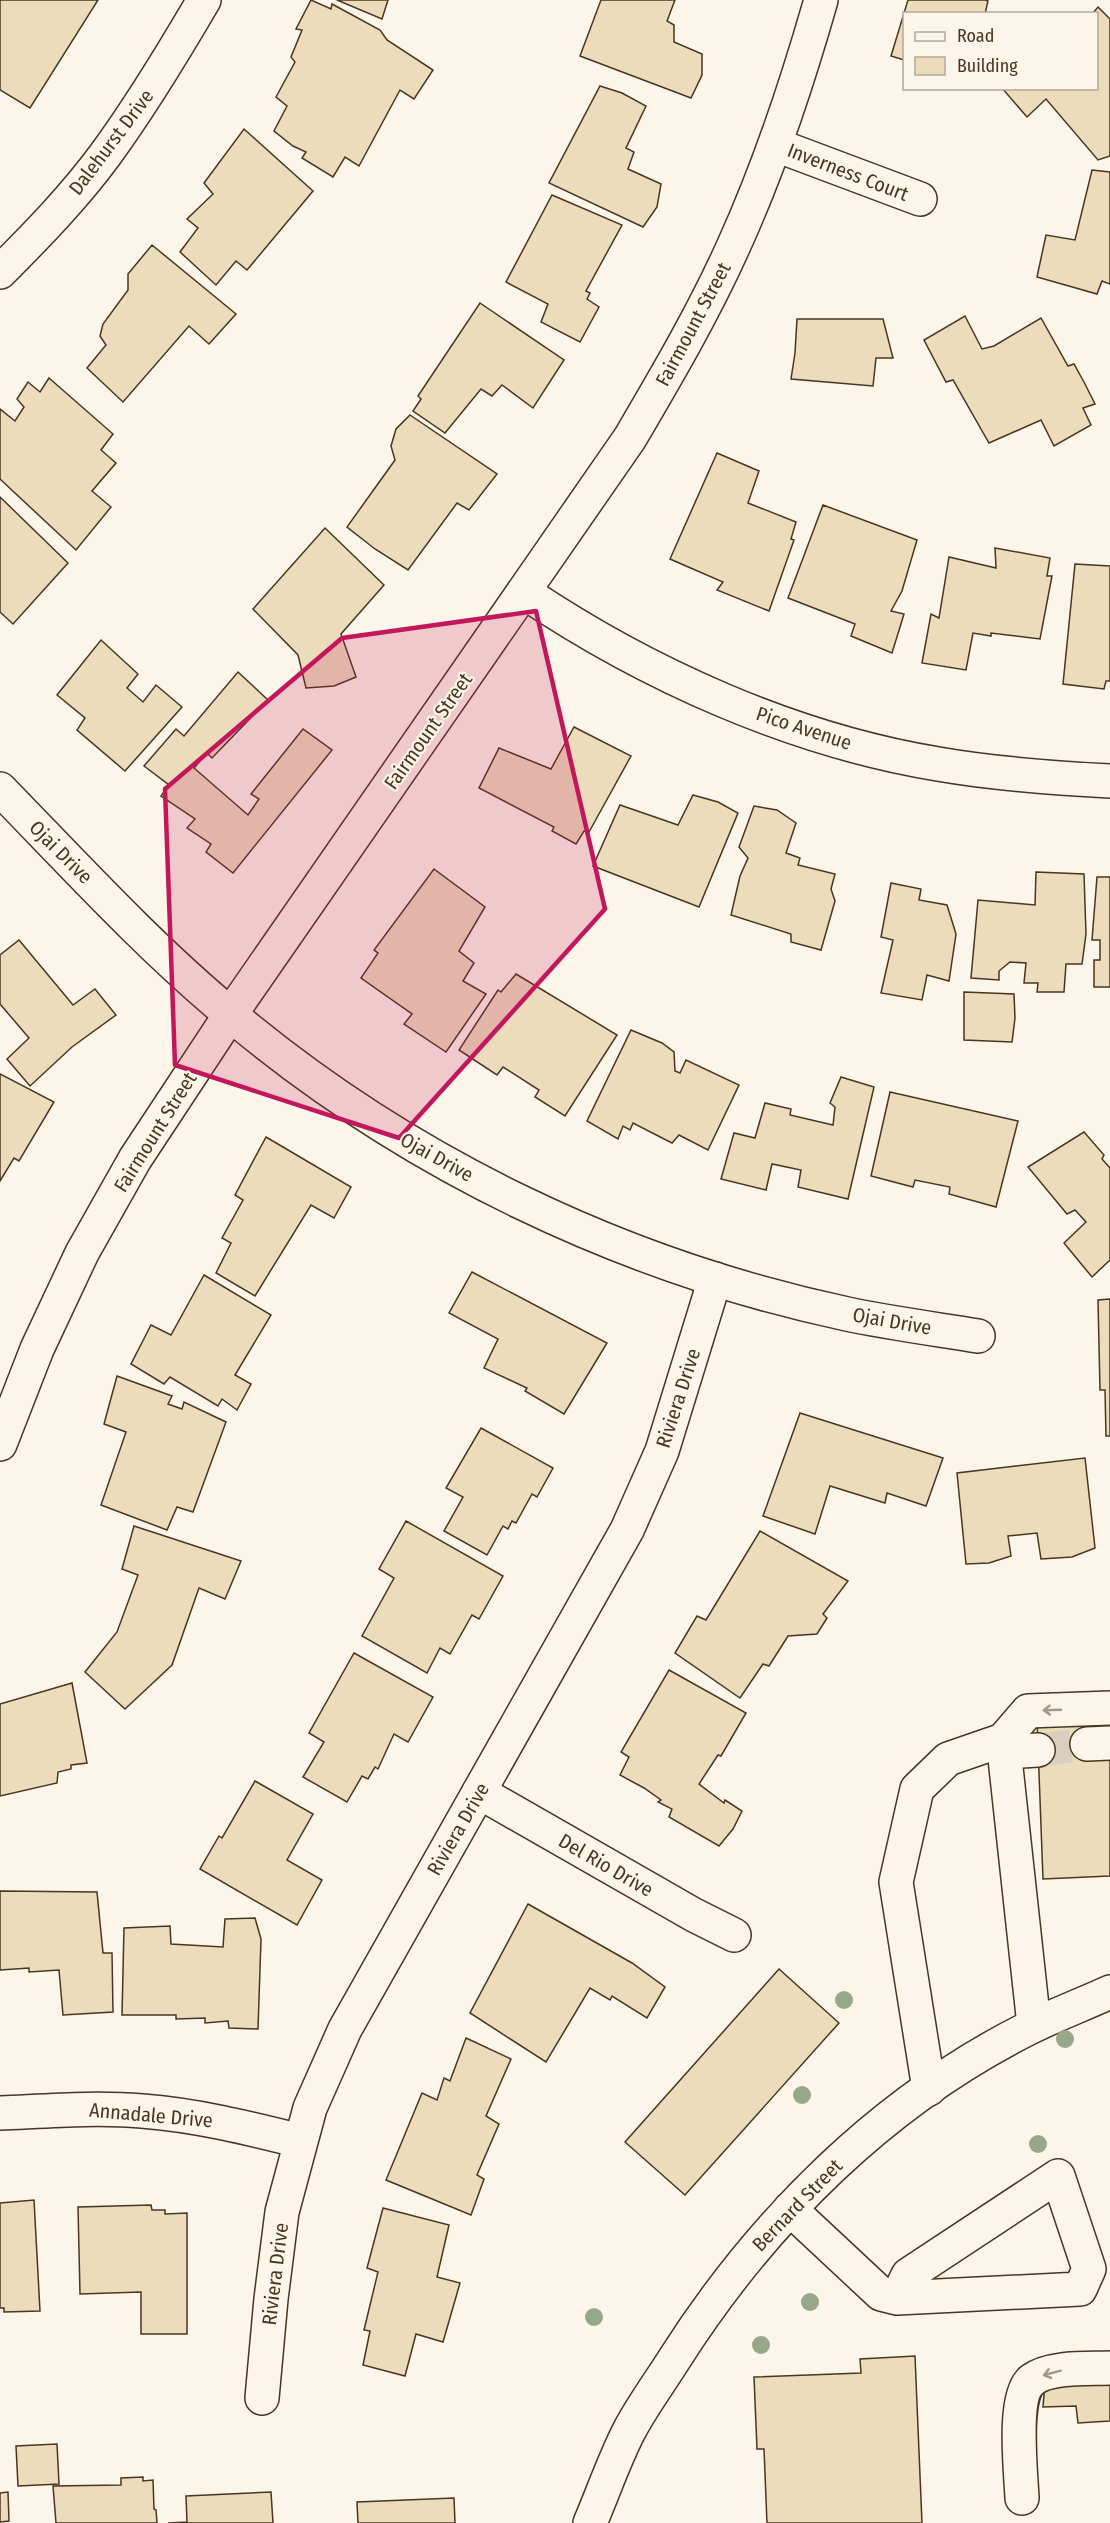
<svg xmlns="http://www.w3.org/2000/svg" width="1110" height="2523" font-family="'Fira Sans Condensed',sans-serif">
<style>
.building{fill:#ecdcbc;stroke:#4a3520;stroke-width:1.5}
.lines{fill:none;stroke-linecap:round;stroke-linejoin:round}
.minor-tunnel{stroke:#d8cfc1;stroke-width:33;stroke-dasharray:33 16;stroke-linecap:butt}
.minor-casing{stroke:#4a3520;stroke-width:36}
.minor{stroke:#fbf6e9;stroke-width:33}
.tree{fill:#96a887}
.oneway{stroke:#a29684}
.marked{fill:#c2185b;fill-opacity:0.2;stroke:#c2185b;stroke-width:4.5;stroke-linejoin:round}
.labels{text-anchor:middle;stroke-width:4.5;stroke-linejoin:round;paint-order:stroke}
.street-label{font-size:20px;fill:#4a3520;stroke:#fbf6e9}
</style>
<rect width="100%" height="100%" fill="#fbf6e9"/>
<g class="building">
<path d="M0 0H98L30 108 0 90Z"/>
<path d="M311 0 331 9 332 4 380 30 387 40 433 70 414 99 400 90 359 166 345 157 333 177 302 158 306 152 293 146 274 131 287 106 276 97 295 62 291 57 302 30 296 29Z"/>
<path d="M337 0H388L382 19Z"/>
<path d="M601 0H675L667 21 674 25V42L702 54V75L691 98 580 56Z"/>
<path d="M908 0H985L988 1 985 14H904V60L891 56Z"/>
<path d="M1098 7 1110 19V156L1098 160 1046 99 1027 117 1002 88H1096V14H1092Z"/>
<path d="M600 86 622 93 646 106 626 148 634 152 628 169 661 184 657 207 643 227 549 183Z"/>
<path d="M244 129 313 191 247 270 236 261 216 285 180 252 198 228 187 219 213 194 204 183Z"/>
<path d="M1092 170 1110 172V284L1102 281 1097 294 1037 277 1046 235 1075 240Z"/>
<path d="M552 195 622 225 586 291 590 293 587 299 599 307 580 342 541 322 548 304 506 282Z"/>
<path d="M152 245 236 314 209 344 189 326 123 402 87 368 106 345 100 336 103 324 128 290V274Z"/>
<path d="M480 303 564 360 533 408 502 385 492 396 481 389 445 433 413 411 421 399 418 396Z"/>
<path d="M965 316 982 349 994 346 1041 318 1068 366 1074 364 1085 384 1095 404 1083 408 1091 425 1054 446 1041 420 989 443 953 380 946 382 924 340Z"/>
<path d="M797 319H883L893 358H876L873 386 791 379 795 353Z"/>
<path d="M49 378 113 434 101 450 116 463 92 491 111 507 76 550 0 479V409L15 421 24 407 17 399 28 382 40 392Z"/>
<path d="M410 415 497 474 469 510 457 503 408 570 375 549 347 527 395 460 391 446 396 429Z"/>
<path d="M717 453 759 471 748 503 796 522 791 539 794 540 769 611 717 590 723 582 670 559Z"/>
<path d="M0 497 68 563 13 624 0 612Z"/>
<path d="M823 505 917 540 902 591 891 611 904 614 892 653 851 636 855 624 788 598Z"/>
<path d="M325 528 384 585 341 634 356 677 334 686 306 688 298 655 253 609Z"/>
<path d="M995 548 1050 558 1047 576H1052L1040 639 991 633V636L973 633 966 670 922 663 931 614 939 618 949 557 996 568Z"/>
<path d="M1075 564 1110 566V681H1106L1104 689 1063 684Z"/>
<path d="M101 640 138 674 127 688 143 702 156 685 182 707 125 771 77 730 85 718 57 695Z"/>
<path d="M238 672 268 700 212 758 207 753 194 768 248 815 259 799 251 794 303 729 332 750 233 873 206 852 211 844 187 828 195 819 161 796 169 785 144 766 176 729 184 736Z"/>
<path d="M574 727 631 756 589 832 584 831 576 844 552 831 554 827 479 788 499 748 551 769Z"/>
<path d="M693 795 718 802 738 813 699 907 593 866 620 805 678 825Z"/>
<path d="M754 806 777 810 796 823 786 853 800 858 798 865 835 874 831 889 835 901 821 950 791 942V934L731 915 740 876 748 858 739 847Z"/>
<path d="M434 869 485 907 459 951 474 963 463 981 486 994 446 1052 404 1024 412 1014 361 978 378 953 374 950Z"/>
<path d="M1036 872 1084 874 1086 934 1082 964H1066L1064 992H1037L1038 983H1024L1026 963 1010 962 999 971V980L971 978 978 900 1035 905Z"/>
<path d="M1097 877H1110V987H1094V960H1100V940H1092Z"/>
<path d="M891 883 921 889 919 900 947 905 956 934 949 981 927 975 922 1000 881 993 893 940 881 937Z"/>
<path d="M19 940 73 1005 95 989 116 1015 72 1047 30 1086 7 1059 29 1038 0 1004V955Z"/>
<path d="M516 974 617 1035 565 1116 535 1097 539 1090 503 1067 497 1075 459 1050 498 990 501 992Z"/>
<path d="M964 992 1014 994 1015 1018 1012 1042 964 1040Z"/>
<path d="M631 1030 662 1043 674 1052 675 1071 680 1073 686 1060 739 1085 708 1150 679 1135 672 1143 633 1123 630 1130 623 1126 618 1139 587 1121Z"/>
<path d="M0 1074 54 1102 19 1161 14 1158 0 1181Z"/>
<path d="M841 1077 874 1087 848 1199 798 1187 801 1170 772 1164 766 1190 721 1179 734 1133 755 1138 765 1103 791 1109 790 1115 833 1125 835 1107 830 1103Z"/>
<path d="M890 1092 1018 1121 996 1207 949 1194 950 1187 915 1180 913 1187 871 1176Z"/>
<path d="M1084 1132 1104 1155 1102 1159 1110 1168V1260L1092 1277 1064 1243 1086 1222 1075 1210 1067 1214 1028 1167Z"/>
<path d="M266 1137 351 1187 334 1218 311 1205 255 1296 216 1273 231 1243 222 1238 243 1200 235 1195Z"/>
<path d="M472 1272 607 1343 564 1414 525 1391 527 1388 484 1368 498 1339 449 1313Z"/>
<path d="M204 1275 271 1315 235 1375 251 1384 237 1410 222 1399 218 1406 170 1377 164 1384 131 1364 151 1325 171 1335Z"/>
<path d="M1110 1299V1436H1106L1105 1390H1100L1098 1300Z"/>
<path d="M117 1376 172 1396 168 1404 182 1409 184 1402 226 1422 193 1512 177 1507 167 1530 101 1505 126 1432 104 1424Z"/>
<path d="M800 1413 943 1458 926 1506 887 1493 885 1503 830 1486 815 1534 763 1516Z"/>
<path d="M481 1428 553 1468 537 1497 532 1494 516 1523 512 1521 508 1529 503 1526 487 1555 444 1531 463 1497 446 1488Z"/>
<path d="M1085 1458 1095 1548 1072 1557 1041 1559 1037 1533 1008 1536 1011 1556 989 1563 966 1564 957 1473Z"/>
<path d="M406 1521 503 1576 479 1619 472 1615 450 1654 440 1648 427 1673 362 1636 394 1578 379 1569Z"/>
<path d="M134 1526 241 1561 225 1599 199 1588 172 1665 125 1709 85 1672 117 1632 138 1575 122 1569Z"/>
<path d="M760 1531 848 1581 823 1614 827 1618 817 1634 788 1636 769 1666 763 1664 740 1698 675 1653 697 1616 706 1620Z"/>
<path d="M354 1653 433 1697 408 1742 394 1734 378 1769 375 1767 368 1779 362 1776 347 1802 303 1777 324 1742 309 1733Z"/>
<path d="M669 1670 746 1713 721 1756 718 1755 699 1784 724 1803 725 1800 742 1811 733 1829 719 1846 669 1817 672 1809 658 1802 661 1800 644 1788 620 1775 629 1757 621 1752Z"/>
<path d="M72 1683 87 1763 71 1765V1769L58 1772 57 1783 0 1796V1704Z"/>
<path d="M1086 1718 1087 1744 1110 1754V1876L1043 1879 1037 1720Z"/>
<path d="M255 1781 313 1814 287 1860 322 1880 297 1925 200 1869 219 1836 222 1838Z"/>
<path d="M0 1891 97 1892 103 1953H112L113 2012 63 2015 59 1970 29 1972V1968L0 1970Z"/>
<path d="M528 1904 632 1963 665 1987 647 2018 612 1996 610 2000 590 1988 546 2062 470 2013Z"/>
<path d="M255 1918 261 1939 258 2029 229 2028 228 2021 205 2023V2018L176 2019V2015H122L124 1928 170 1926 171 1944 223 1947 225 1919Z"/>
<path d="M779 1969 839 2023 685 2195 625 2142Z"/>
<path d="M466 2038 511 2059 486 2116 499 2124 477 2175 484 2179 471 2215 386 2180 422 2093 437 2100 444 2078 450 2081Z"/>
<path d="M34 2200 40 2311 4 2312V2308H0V2203Z"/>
<path d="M151 2205 152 2210H165V2214L187 2213V2334H141V2292L80 2294 78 2207Z"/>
<path d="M383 2208 449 2225 437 2277 460 2283 443 2342 416 2334 405 2376 363 2365 370 2331 364 2330 378 2272 367 2268Z"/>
<path d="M915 2356 922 2523H767L764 2449H757L754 2377 861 2373 860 2359Z"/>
<path d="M1110 2379V2421L1078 2423 1076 2406 1043 2407 1045 2383Z"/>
<path d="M57 2444 59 2484 18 2486 16 2446Z"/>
<path d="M143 2477V2481L153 2480 154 2509 156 2510 157 2523H56L53 2486 121 2485V2478Z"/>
<path d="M8 2492 9 2521 0 2522V2493Z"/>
<path d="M271 2492 273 2523H168L187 2522 186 2496Z"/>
<path d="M454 2498 455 2523H358L357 2502Z"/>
</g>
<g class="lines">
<path class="minor-tunnel" d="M1038 1750 1087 1744"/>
<g class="minor-casing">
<g id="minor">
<path d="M776 145 920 199"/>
<path d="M0 272C37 235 74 197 105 155 141 106 173 53 204 0"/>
<path d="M524 592C646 674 792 740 938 764 995 774 1052 778 1110 781"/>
<path d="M0 789C75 866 148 946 231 1015 407 1163 622 1266 847 1314 890 1323 935 1329 978 1336"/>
<path d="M0 1444 37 1349 82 1253 135 1159 230 1015 630 438C667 375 704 312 734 245 770 166 797 84 821 0"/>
<path d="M1003 1740 1034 2025"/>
<path d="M1003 1740 1021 1751 1038 1750"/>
<path d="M1087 1744 1110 1743"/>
<path d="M479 1792 694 1915 734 1935"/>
<path d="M929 2089 896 1882 917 1789 948 1759 1003 1740 1028 1711 1110 1708"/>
<path d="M0 2113C47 2111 95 2107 142 2111 196 2115 248 2128 300 2141"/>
<path d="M790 2209 881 2294 897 2298 1080 2289 1089 2269 1058 2176 908 2275 897 2298"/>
<path d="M262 2398 271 2299 282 2212 310 2108 345 2029 627 1530 662 1451 715 1279"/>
<path d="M1022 2498C1021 2474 1012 2395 1032 2380 1050 2366 1089 2369 1110 2368"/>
<path d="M590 2523C603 2493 614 2460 629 2431 642 2406 660 2382 675 2358 763 2220 884 2100 1031 2027 1057 2014 1084 2004 1110 1992"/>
</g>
</g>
<use href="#minor" class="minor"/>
</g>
<g class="tree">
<circle cx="844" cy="2000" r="9"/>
<circle cx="1065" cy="2039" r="9"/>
<circle cx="802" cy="2095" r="9"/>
<circle cx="1038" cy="2144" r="9"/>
<circle cx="810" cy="2302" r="9"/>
<circle cx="594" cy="2317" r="9"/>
<circle cx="761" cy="2345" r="9"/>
</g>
<defs><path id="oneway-shaft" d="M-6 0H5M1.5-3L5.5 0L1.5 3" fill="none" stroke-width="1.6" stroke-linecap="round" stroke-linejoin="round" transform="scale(1.5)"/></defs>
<g class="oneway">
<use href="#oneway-shaft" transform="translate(1052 1710) rotate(178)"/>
<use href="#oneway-shaft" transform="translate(1052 2373) rotate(165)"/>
</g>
<path class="marked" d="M536 611 605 909 399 1138 175 1065 165 789 342 638Z"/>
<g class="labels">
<g class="street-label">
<text transform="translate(111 142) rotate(-53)" y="7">Dalehurst Drive</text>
<text transform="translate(848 172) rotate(21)" y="7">Inverness Court</text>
<text transform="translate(693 324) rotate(-62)" y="7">Fairmount Street</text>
<text transform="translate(804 728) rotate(18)" y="7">Pico Avenue</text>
<text transform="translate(428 731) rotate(-55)" y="7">Fairmount Street</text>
<text transform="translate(61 852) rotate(45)" y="7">Ojai Drive</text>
<text transform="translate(155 1132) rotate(-58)" y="7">Fairmount Street</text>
<text transform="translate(437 1157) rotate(29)" y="7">Ojai Drive</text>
<text transform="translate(892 1321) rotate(10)" y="7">Ojai Drive</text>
<text transform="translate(678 1398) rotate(-72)" y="7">Riviera Drive</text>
<text transform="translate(458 1829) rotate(-60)" y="7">Riviera Drive</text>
<text transform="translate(606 1865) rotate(30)" y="7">Del Rio Drive</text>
<text transform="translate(151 2115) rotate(5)" y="7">Annadale Drive</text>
<text transform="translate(797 2205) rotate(-46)" y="7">Bernard Street</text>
<text transform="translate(275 2274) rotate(-83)" y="7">Riviera Drive</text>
</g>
</g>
<rect x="903" y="12" width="195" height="78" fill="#fbf6e9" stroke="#b4a999" stroke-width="1.5"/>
<rect x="915" y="32" width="30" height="9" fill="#fbf6e9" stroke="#b4a999" stroke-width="1.5"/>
<text x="957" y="42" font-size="18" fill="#4a3520">Road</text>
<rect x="915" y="57" width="30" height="18" fill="#ecdcbc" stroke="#b4a999" stroke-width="1.5"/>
<text x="957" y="72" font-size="18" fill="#4a3520">Building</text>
</svg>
